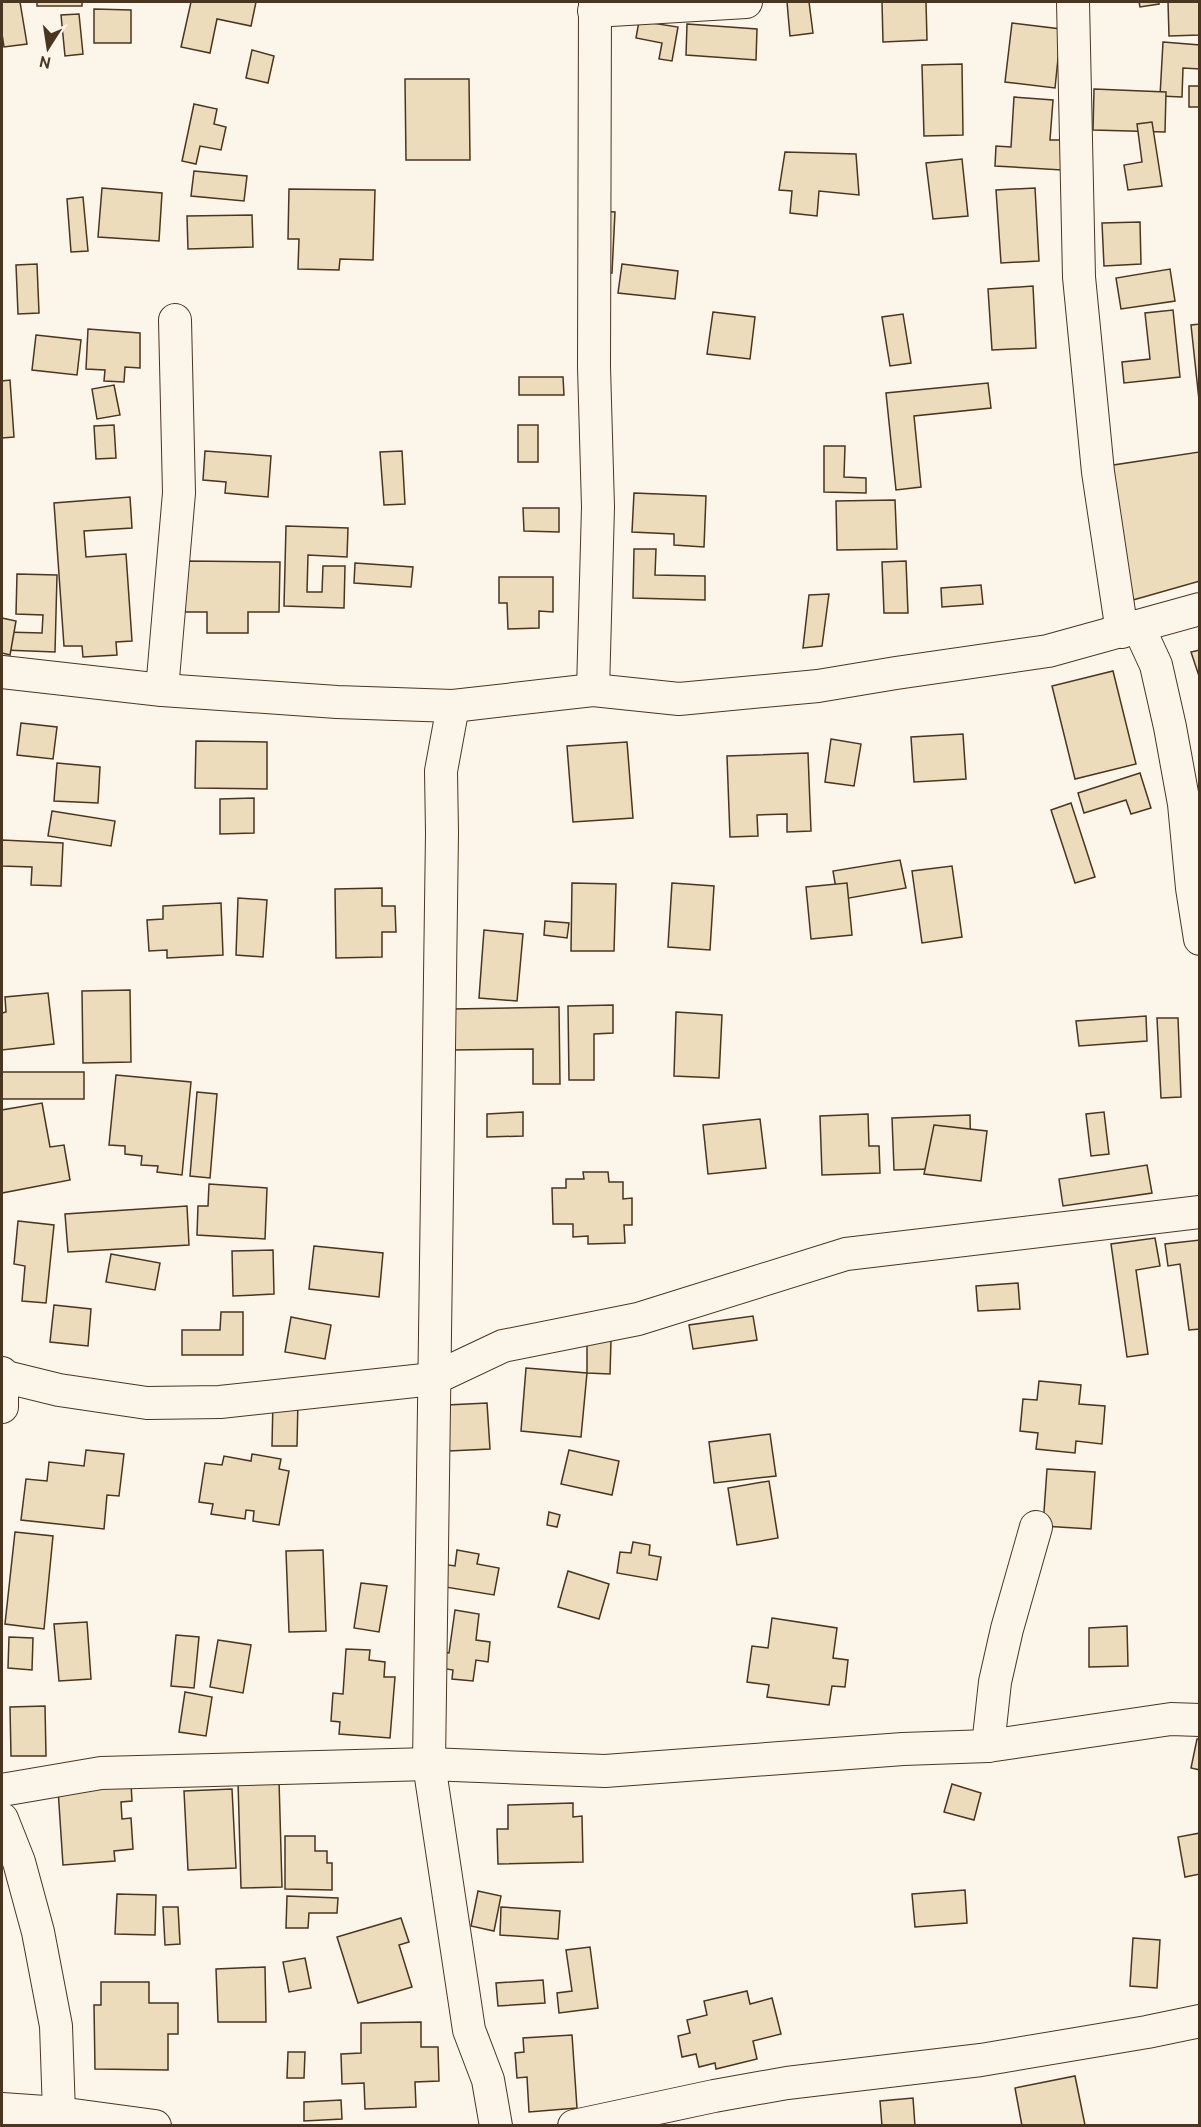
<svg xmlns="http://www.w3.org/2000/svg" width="1201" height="2127" font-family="Cabin,sans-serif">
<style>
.building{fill:#ecdcbc;stroke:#4a3520;stroke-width:1.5}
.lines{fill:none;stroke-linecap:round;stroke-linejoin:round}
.minor-casing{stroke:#4a3520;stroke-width:34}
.minor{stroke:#fbf6e9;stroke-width:32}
</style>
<rect width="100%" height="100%" fill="#fbf6e9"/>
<g class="building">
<path d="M2 2H20L27 44 4 47 2 34Z"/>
<rect x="37" y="2" width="45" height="4"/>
<path d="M191 2H256L251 26 217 19 210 53 181 47Z"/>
<path d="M787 2H809L813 33 790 36Z"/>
<path d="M882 2H926L927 40 883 42Z"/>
<path d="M1139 2H1159V4L1140 7Z"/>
<path d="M1168 2H1200V35L1169 36Z"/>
<path d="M94 9 131 10V43H94Z"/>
<path d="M79 14 83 54 65 56 61 15Z"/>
<path d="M639 21 678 27 672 61 659 59 662 43 636 38Z"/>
<path d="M1012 23 1061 29 1055 88 1005 82Z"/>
<path d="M687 24 757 29 756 60 686 55Z"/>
<path d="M1163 42 1200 45V69L1183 68 1182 97 1160 96Z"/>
<path d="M252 50 274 56 268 83 246 78Z"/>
<path d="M962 64 963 135 924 136 922 65Z"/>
<path d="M405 79H469L470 160H406Z"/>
<rect x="1189" y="86" width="11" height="21"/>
<path d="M1094 89 1166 92 1165 132 1093 130Z"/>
<path d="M1014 97 1053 100 1050 140H1064L1062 170 995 166 996 146 1011 147Z"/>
<path d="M194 104 217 109 214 124 226 127 221 150 200 146 196 164 182 161Z"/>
<path d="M1152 122 1162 186 1128 190 1124 165 1142 162 1137 124Z"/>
<path d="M785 152 856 154 859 195 819 191 817 216 790 213 792 191 779 190Z"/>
<path d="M962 159 968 216 933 219 926 163Z"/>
<path d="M194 171 247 176 244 201 191 196Z"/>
<path d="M102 188 162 193 159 241 98 237Z"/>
<path d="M1035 188 1039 261 1001 263 996 190Z"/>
<path d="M289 189 375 190 373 260 340 259 339 270 298 269 299 239H288Z"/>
<path d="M83 197 88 251 71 252 67 199Z"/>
<path d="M599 211 615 212 612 273 595 272Z"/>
<path d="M252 215 253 247 188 249 187 216Z"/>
<path d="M1140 222 1141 264 1104 266 1102 223Z"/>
<path d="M37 264 39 313 18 314 16 265Z"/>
<path d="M622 264 678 271 675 299 618 293Z"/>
<path d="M1170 269 1175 301 1121 309 1116 278Z"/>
<path d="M1033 286 1036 348 992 350 988 289Z"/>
<path d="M1173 310 1180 377 1124 383 1122 362 1150 359 1145 313Z"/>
<path d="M713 312 755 317 750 359 707 354Z"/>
<path d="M903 314 911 363 890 366 882 317Z"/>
<path d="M1200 324V400H1199L1191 325Z"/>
<path d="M88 329 140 333V368L125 367 124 382 104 381 105 370 86 369Z"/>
<path d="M36 335 81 340 77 375 32 370Z"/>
<path d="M519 377H563L564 395H519Z"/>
<path d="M10 380 14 437 2 438V381Z"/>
<path d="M988 383 991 408 914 416 921 487 896 490 886 393Z"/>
<path d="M114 385 120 415 97 419 92 389Z"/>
<path d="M114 425 116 458 96 459 94 426Z"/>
<rect x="518" y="425" width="20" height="37"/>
<path d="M824 446H845L844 477 866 478V493L824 492Z"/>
<path d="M205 451 271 456 268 497 225 493 226 482 203 480Z"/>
<path d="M402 451 405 504 384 505 380 452Z"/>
<path d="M1199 452 1200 581 1126 602 1107 466Z"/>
<path d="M634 493 706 496 704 547 674 545V534L632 532Z"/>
<path d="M130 497 132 528 84 531 86 557 126 554 132 641 116 642 117 655 83 657 82 646H64L54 503Z"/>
<path d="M895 500 897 549 837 550 836 501Z"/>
<path d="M523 508H559V532L524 531Z"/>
<path d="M286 526 348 528 347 557 308 555 307 592H322L323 566H345L344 608 284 606Z"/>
<path d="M634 549H656L655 575 705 576V600L633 598Z"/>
<path d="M186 561 280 562 279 612H248V633H207V612H185Z"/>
<path d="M906 561 908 613H884L882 562Z"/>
<path d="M355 563 413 567 411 587 354 583Z"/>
<path d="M17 574 57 575 55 652 4 650 5 632 42 633 43 615 16 614Z"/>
<path d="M499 577H553V612L539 611V628L508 629 507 603H499Z"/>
<path d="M981 585 983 604 942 607 941 588Z"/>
<path d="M829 594 822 646 803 648 809 595Z"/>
<path d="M2 618 16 621 10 655 2 653Z"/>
<path d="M1200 650V679L1191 652Z"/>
<path d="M1113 671 1136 764 1075 779 1052 686Z"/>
<path d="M21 723 57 727 53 759 17 755Z"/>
<path d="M963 734 966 779 914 782 911 737Z"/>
<path d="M831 739 861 744 854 786 825 782Z"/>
<path d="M196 741 267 742V789L195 788Z"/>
<path d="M627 742 633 818 573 822 567 746Z"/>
<path d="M808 753 811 831 787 832V814L757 815 758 836 730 837 727 756Z"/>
<path d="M57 763 100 767 98 803 54 801Z"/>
<path d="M1140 773 1151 808 1131 814 1126 800 1084 813 1078 793Z"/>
<path d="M254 798V833L220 834V799Z"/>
<path d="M1071 803 1095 877 1075 883 1051 810Z"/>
<path d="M52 811 115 821 111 846 48 836Z"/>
<path d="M2 840 63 843 61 886 31 885 32 867 2 866Z"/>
<path d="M900 860 906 888 838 900 833 871Z"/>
<path d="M952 866 962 937 922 943 912 871Z"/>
<path d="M572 883 616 884 614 951H571Z"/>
<path d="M672 883 714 886 710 950 668 947Z"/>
<path d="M847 883 852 935 811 939 806 887Z"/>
<path d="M382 888V906H395L396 932H382V957L336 958 335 889Z"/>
<path d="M238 898 267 900 263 957 236 955Z"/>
<path d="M221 903 223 955 167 958V950L149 951 147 920 163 919V906Z"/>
<path d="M545 921 569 923 567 938 544 935Z"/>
<path d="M484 930 523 934 517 1001 479 998Z"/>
<path d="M130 990 131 1062 83 1063 82 991Z"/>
<path d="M48 993 54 1044 2 1050V1013L6 1012 5 997Z"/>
<path d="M613 1005V1033L594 1034V1080H569L568 1006Z"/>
<path d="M559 1007 560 1084H533V1049L453 1050 452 1009Z"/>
<path d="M676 1012 722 1015 719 1078 674 1076Z"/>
<path d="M1146 1016 1147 1041 1079 1046 1076 1021Z"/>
<path d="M1157 1018H1178L1181 1097 1161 1098Z"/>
<rect x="2" y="1072" width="82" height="27"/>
<path d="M116 1075 191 1082 182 1175 157 1172 158 1166 141 1165 142 1156 125 1154V1146L109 1145Z"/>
<path d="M197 1092 217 1094 210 1178 190 1176Z"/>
<path d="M42 1103 50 1147 64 1145 70 1180 2 1193V1110Z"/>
<path d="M523 1112V1136L487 1137V1114Z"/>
<path d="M1104 1112 1109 1154 1091 1156 1086 1114Z"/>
<path d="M868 1114 869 1146H879L880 1173 822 1175 820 1116Z"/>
<path d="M970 1115 971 1168 894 1170 892 1118Z"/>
<path d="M760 1119 766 1168 708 1174 703 1125Z"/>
<path d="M934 1125 987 1131 981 1181 924 1174Z"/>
<path d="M1147 1165 1152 1193 1063 1206 1059 1179Z"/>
<path d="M583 1172H608L609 1182H623V1199L632 1198V1225H624L625 1243 588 1244V1236L573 1237V1224H553L552 1188H566V1179H584Z"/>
<path d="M209 1184 267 1188 265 1239 197 1235 198 1206H208Z"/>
<path d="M187 1206 189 1245 68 1252 65 1214Z"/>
<path d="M18 1221 54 1225 46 1303 22 1301 25 1266 14 1264Z"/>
<path d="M1155 1238 1160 1266 1136 1270 1148 1354 1127 1357 1111 1244Z"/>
<path d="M1200 1240V1329L1189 1330 1180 1264 1168 1266 1165 1244Z"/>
<path d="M314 1246 383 1253 379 1297 309 1289Z"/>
<path d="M273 1250 274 1294 233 1296 232 1251Z"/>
<path d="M111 1254 160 1263 155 1290 106 1282Z"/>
<path d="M1018 1283 1020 1309 978 1311 976 1286Z"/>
<path d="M54 1305 91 1309 88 1346 50 1342Z"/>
<path d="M221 1312H243V1355H182V1330H220Z"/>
<path d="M753 1316 757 1340 693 1349 689 1325Z"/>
<path d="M291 1317 331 1325 325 1359 285 1352Z"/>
<path d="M587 1341H611L610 1374 587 1373Z"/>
<path d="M526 1368 587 1373 581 1437 521 1431Z"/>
<path d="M1039 1381 1081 1385 1079 1404 1105 1406 1102 1444 1076 1441 1075 1453 1036 1449 1038 1433 1020 1431 1023 1399 1037 1400Z"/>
<path d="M273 1400H298L297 1446H272Z"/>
<path d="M487 1403 490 1449 449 1451 447 1405Z"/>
<path d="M770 1434 776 1476 714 1483 709 1442Z"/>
<path d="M86 1450 124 1454 119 1496 107 1495 104 1529 21 1520 26 1479 47 1481 49 1462 84 1466Z"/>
<path d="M569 1450 619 1461 612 1495 561 1484Z"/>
<path d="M252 1454 281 1459 279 1469 289 1471 279 1525 253 1521 254 1511 246 1510 245 1519 211 1514 213 1504 199 1502 205 1463 222 1465 224 1456 251 1461Z"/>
<path d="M1047 1469 1095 1472 1091 1529 1043 1526Z"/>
<path d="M769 1481 778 1538 737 1545 728 1488Z"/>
<path d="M549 1512 560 1515 557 1527 547 1525Z"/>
<path d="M15 1532 53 1536 44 1629 5 1624Z"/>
<path d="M633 1542 650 1545 649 1555 661 1557 657 1580 617 1573 620 1552 631 1553Z"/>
<path d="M323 1550 326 1631 289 1632 286 1551Z"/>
<path d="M457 1550 479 1554 477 1564 499 1568 494 1595 439 1586 442 1564 455 1566Z"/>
<path d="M568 1571 609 1584 599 1619 558 1607Z"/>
<path d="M361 1583 387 1586 379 1632 354 1628Z"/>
<path d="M455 1610 479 1614 476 1640 490 1642 488 1662 476 1660 473 1681 452 1679 453 1670 441 1668 443 1652 449 1653Z"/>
<path d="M772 1618 837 1628 833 1658 848 1660 845 1687 832 1686 829 1705 767 1697 769 1685 747 1682 752 1646 768 1648Z"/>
<path d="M87 1622 91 1679 59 1681 54 1624Z"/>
<path d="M1127 1626 1128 1666 1089 1667V1628Z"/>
<path d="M176 1635 199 1637 194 1688 171 1686Z"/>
<path d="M9 1637 33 1638 32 1670 8 1668Z"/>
<path d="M218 1640 251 1645 243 1693 210 1687Z"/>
<path d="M346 1649 370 1650 369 1660 385 1662 384 1677H395L390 1738 339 1734 340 1722 331 1721 333 1693 343 1694Z"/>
<path d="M185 1692 212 1697 206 1736 179 1732Z"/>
<path d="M45 1706 46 1756H11L10 1707Z"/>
<path d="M1197 1739H1200V1770L1191 1768Z"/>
<path d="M279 1780 282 1887 241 1888 238 1781Z"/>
<path d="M131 1784 132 1801 121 1802 122 1819 131 1818 133 1849 114 1851 115 1861 63 1865 58 1789Z"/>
<path d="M952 1784 981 1793 974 1820 944 1812Z"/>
<path d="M232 1789 236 1868 188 1870 184 1791Z"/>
<path d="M573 1803V1817L582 1816 583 1862 498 1864 497 1829H508V1805Z"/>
<path d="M1200 1833V1874L1185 1877 1178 1837Z"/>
<path d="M285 1836H315V1851H327V1863H332V1890L285 1889Z"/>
<path d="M965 1890 967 1923 915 1927 912 1894Z"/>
<path d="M478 1891 501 1896 494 1931 471 1926Z"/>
<path d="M117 1894 156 1895 155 1935 115 1934Z"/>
<path d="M287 1896 338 1898 337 1913H309L308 1928H286Z"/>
<path d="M163 1907H178L180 1944 165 1945Z"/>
<path d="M501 1907 560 1911 558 1939 500 1935Z"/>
<path d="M401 1918 409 1942 399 1945 412 1987 358 2003 337 1937Z"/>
<path d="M1133 1938 1160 1940 1157 1988 1130 1986Z"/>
<path d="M590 1947 598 2008 559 2013 557 1993 572 1991 566 1950Z"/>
<path d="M305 1958 311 1988 289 1992 283 1962Z"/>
<path d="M265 1967 266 2022H218L216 1969Z"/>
<path d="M543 1980 545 2003 498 2006 496 1983Z"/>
<path d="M101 1982H149V2003H178V2034H168V2070L95 2069 94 2005H101Z"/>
<path d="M747 1991 750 2004 772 1998 781 2034 753 2041 757 2059 716 2069 715 2063 699 2067 696 2054 682 2057 678 2036 690 2033 687 2020 707 2015 704 2001Z"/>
<path d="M421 2022V2047H438L439 2081 415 2082 416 2107 365 2109 364 2083 342 2084 341 2054 361 2053V2023Z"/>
<path d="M572 2035 577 2108 529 2112 527 2077 517 2078 515 2053 524 2052 523 2038Z"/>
<path d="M288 2052H305L304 2078H287Z"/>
<path d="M1075 2076 1085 2125 1022 2126 1015 2088Z"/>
<path d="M913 2098 915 2126H882L880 2101Z"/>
<path d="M341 2100 342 2119 304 2121V2102Z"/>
</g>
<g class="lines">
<g class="minor-casing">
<g id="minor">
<path d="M1073 2 1079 277 1098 472 1122 632"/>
<path d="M594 11 746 2"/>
<path d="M1138 626 1156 665 1170 727 1184 804 1192 888 1200 939"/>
<path d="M2 672 162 690 337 702 453 706 593 690 679 699 818 686 896 673 1048 651 1200 609"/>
<path d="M162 690 179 493 175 320"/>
<path d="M593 690 598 507 594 367 595 2"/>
<path d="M453 706 441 771 442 833 429 1764 469 2030 488 2080 496 2126"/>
<path d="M2 1373V1407"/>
<path d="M2 1376 59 1390 147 1403 220 1402 433 1379 503 1346 638 1319 846 1254 1200 1212"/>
<path d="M988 1746 995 1682 1007 1629 1036 1527"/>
<path d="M2 1790 101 1773 213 1770 429 1764 605 1771 903 1749 988 1746 1171 1719 1200 1720"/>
<path d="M2 1819 19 1862 38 1932 56 2026 59 2113 62 2126"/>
<path d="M2 2109 59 2113 155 2126"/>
<path d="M574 2126 714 2096 787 2083 981 2060 1147 2032 1200 2021"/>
</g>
</g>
<use href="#minor" class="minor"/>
</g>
<rect width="1201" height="2127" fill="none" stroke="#4a3520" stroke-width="6"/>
<g transform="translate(48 48) rotate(192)" stroke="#fbf6e9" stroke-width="4.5" paint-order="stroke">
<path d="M0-4.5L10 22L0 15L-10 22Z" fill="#4a3520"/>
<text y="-9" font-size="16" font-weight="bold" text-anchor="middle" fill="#4a3520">N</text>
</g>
</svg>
